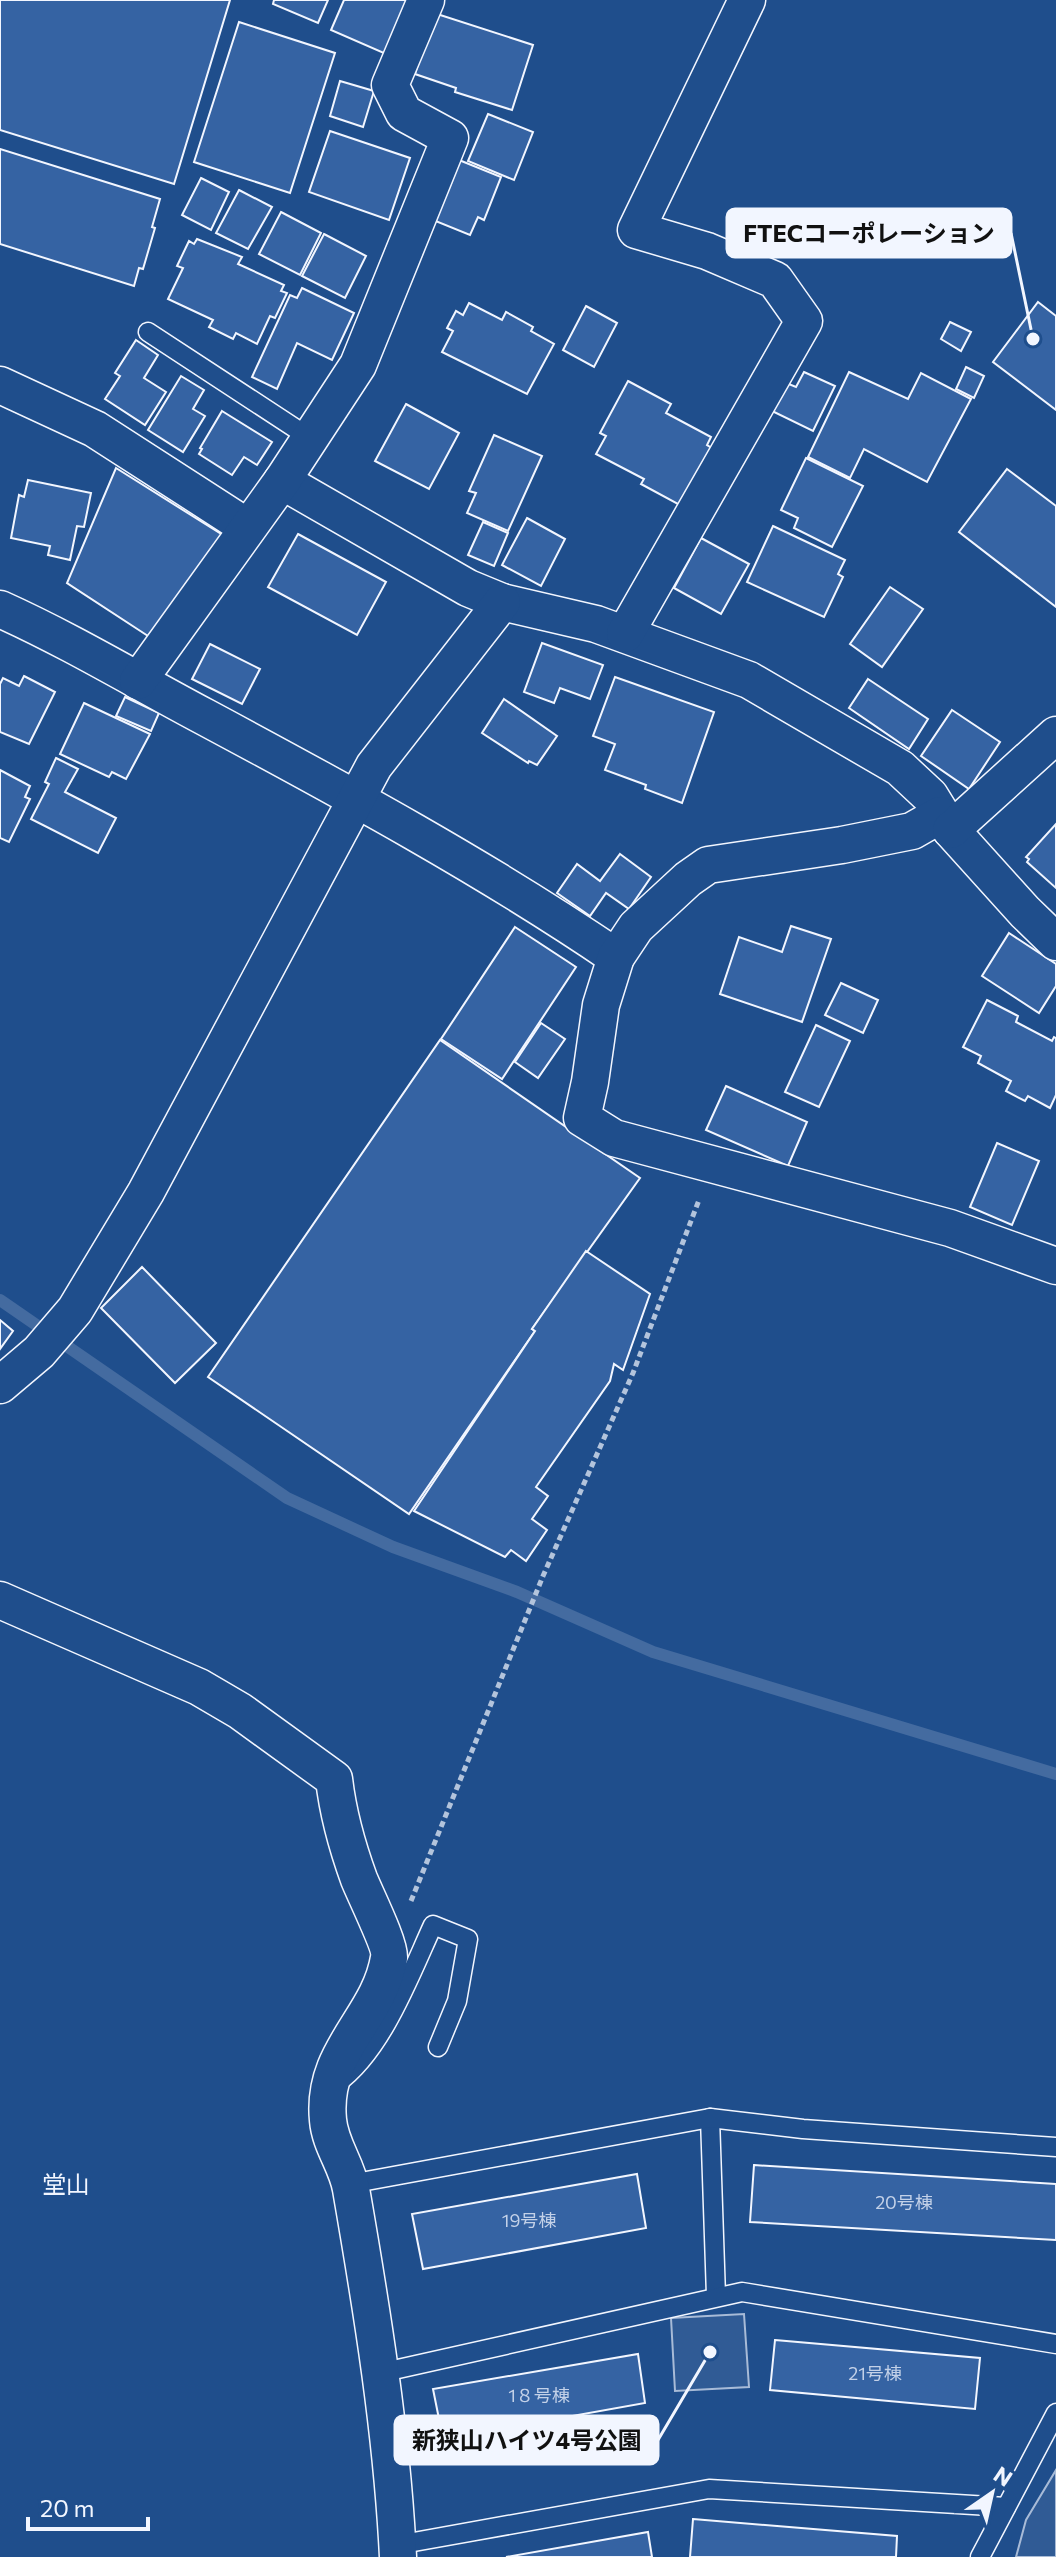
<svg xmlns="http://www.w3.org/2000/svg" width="1056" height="2557" font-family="Commissioner,'Noto Sans JP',sans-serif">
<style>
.green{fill:#305b95;stroke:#a8bbd7;stroke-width:2}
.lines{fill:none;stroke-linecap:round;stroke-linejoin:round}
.stream{stroke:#446ba0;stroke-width:12}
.building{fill:#3563a3;stroke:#f2f6ff;stroke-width:2}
.service-casing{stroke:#f2f6ff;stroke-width:21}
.minor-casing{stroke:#f2f6ff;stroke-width:39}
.path{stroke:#b3c4dc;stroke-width:5;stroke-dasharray:6 4;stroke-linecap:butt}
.service{stroke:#1f4e8c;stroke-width:18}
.minor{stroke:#1f4e8c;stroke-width:36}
.labels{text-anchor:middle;stroke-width:6;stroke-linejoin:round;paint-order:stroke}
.number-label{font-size:18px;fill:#c3d1e8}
.neighbourhood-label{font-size:24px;fill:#f2f6ff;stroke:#1f4e8c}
.leader{fill:none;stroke:#f2f6ff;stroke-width:3}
.callout-dot{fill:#f2f6ff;stroke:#1f4e8c;stroke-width:3}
.callout{fill:#f2f6ff;stroke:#f2f6ff;stroke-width:3}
.callout-label{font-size:24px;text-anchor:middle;font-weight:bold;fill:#111}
</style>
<rect width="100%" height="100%" fill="#1f4e8c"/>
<g class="green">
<path d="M744 2314 749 2387 675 2391 671 2318Z"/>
<path d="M1056 2470V2557H1016L1026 2520Z"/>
</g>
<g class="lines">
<path class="stream" d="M0 1300 287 1498 393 1547 517 1592 653 1652 1056 1774"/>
</g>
<g class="building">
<path d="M0 0H230L174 184 0 130Z"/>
<path d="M274 0H328L318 23 273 4Z"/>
<path d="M344 0H409L386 54 331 30Z"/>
<path d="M434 13 533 45 512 110 455 92 456 88 415 74Z"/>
<path d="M239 22 335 53 290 193 194 162Z"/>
<path d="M340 81 374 91 363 127 330 116Z"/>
<path d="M488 114 533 132 514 180 468 161Z"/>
<path d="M330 131 410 158 389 220 309 192Z"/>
<path d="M0 149 160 199 152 227 155 228 143 269 139 268 134 286 0 244Z"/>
<path d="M459 160 501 177 484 220 478 217 470 235 433 220Z"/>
<path d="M201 178 229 192 211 230 182 215Z"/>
<path d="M239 190 272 207 248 249 216 233Z"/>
<path d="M281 212 321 233 300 275 259 254Z"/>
<path d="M324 234 366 256 345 298 302 276Z"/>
<path d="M197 239 242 257 238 264 284 285 281 291 287 293 275 318 270 316 257 344 236 333 233 339 209 327 213 320 168 299 183 268 177 266 189 241 194 244Z"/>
<path d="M302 288 354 313 332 360 297 343 277 389 252 377 290 295 297 298Z"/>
<path d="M1038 302 1056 316V410L993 362Z"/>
<path d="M469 303 502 320 506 312 533 327 531 331 554 344 527 394 442 352 453 331 447 328 456 311 463 315Z"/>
<path d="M586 306 617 323 594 367 563 350Z"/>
<path d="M950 322 971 332 961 351 941 339Z"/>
<path d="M136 340 158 355 144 378 166 392 145 425 105 399 120 376 115 373Z"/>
<path d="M966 367 984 376 974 398 956 389Z"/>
<path d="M804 372 835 386 813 431 770 410 784 382 796 387Z"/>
<path d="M849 372 908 399 921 373 971 399 927 482 864 449 850 478 808 457Z"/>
<path d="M181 376 204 390 193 409 205 416 183 452 148 430Z"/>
<path d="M628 381 671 404 666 413 711 437 707 445 722 454 691 511 641 484 644 479 596 454 606 436 600 433Z"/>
<path d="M406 404 459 433 429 489 375 461Z"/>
<path d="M222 411 272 442 257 465 244 457 232 475 199 454 202 449 200 448Z"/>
<path d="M494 435 542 456 508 531 467 513 476 493 469 491Z"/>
<path d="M806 458 863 486 832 547 794 528 798 518 781 510Z"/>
<path d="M116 468 226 537 148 636 67 583Z"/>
<path d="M1007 469 1056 506V607L959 532Z"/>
<path d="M28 480 91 493 84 527 77 526 70 560 48 555 50 546 11 538 19 495 24 497Z"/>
<path d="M527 518 565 539 541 586 502 565Z"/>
<path d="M483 522 508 533 494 566 468 555Z"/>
<path d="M773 526 845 560 838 574 843 577 824 617 747 582Z"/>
<path d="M298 534 386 582 357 635 268 587Z"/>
<path d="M701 538 749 564 721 614 674 588Z"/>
<path d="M890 587 923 609 882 667 850 644Z"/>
<path d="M542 643 603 665 590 699 560 688 554 703 524 692Z"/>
<path d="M210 644 260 669 242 704 192 679Z"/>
<path d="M24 676 55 692 29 744 0 732V684L3 678 19 686Z"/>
<path d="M615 677 714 712 682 803 645 789 646 785 605 770 615 744 593 736Z"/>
<path d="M868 679 928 719 909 749 849 708Z"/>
<path d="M125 697 159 713 151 731 116 716Z"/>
<path d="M504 699 557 736 537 765 529 761 528 763 482 733Z"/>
<path d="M84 703 150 734 126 779 112 772 109 777 60 754Z"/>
<path d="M952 710 1000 742 969 789 921 756Z"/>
<path d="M56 758 78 769 65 792 116 818 98 853 31 819 49 784 45 782Z"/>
<path d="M0 770 30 786 25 797 30 799 9 842 0 838Z"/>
<path d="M1056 824V888L1027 862 1029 859 1026 857Z"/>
<path d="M620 854 651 877 629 909 606 893 590 916 557 893 577 864 600 881Z"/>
<path d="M791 926 831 939 802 1022 720 994 739 937 782 952Z"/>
<path d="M515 927 576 967 502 1079 441 1039Z"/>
<path d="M1009 933 1056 964V986L1039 1013 982 976Z"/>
<path d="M841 983 878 1000 863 1033 825 1015Z"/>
<path d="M987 1000 1018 1016 1016 1022 1052 1041 1054 1037 1056 1038V1095L1050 1108 1028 1096 1025 1101 1006 1091 1011 1081 978 1063 981 1056 963 1047Z"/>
<path d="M541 1023 565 1039 538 1078 515 1062Z"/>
<path d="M816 1025 850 1041 819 1107 785 1092Z"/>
<path d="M440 1040 640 1178 532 1329 535 1331 409 1514 208 1377Z"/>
<path d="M726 1086 807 1122 788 1166 706 1130Z"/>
<path d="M997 1143 1039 1161 1012 1225 970 1207Z"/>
<path d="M586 1251 650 1294 623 1370 614 1364 610 1381 536 1487 548 1496 532 1519 547 1530 526 1561 511 1550 505 1557 414 1511 535 1331 532 1329Z"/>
<path d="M142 1267 216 1343 175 1383 101 1308Z"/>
<path d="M0 1320 13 1331 0 1349Z"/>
<path d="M754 2165 1056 2184V2240L750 2222Z"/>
<path d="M637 2174 646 2228 423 2269 412 2214Z"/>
<path d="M775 2340 980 2358 975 2409 770 2390Z"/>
<path d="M638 2354 645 2403 443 2439 433 2389Z"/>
<path d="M693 2519 897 2536 896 2557H690Z"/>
<path d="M648 2532 652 2557H506Z"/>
</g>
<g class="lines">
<g class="service-casing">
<g id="service">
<path d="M148 332 310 438"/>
<path d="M337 2083C382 2051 410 1975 433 1925L468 1939 457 2001 438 2047"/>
<path d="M710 2118 716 2296"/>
<path d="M350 2184 710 2118 803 2129 1056 2147"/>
<path d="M380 2373 742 2292 1056 2344"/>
<path d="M397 2545 709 2489 1006 2507"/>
<path d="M980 2557 1056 2413"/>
</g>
</g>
<g class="minor-casing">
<g id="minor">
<path d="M0 385 95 429 247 527"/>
<path d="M282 481 468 588 502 602 596 624 749 680 900 768 930 796 951 830 1025 912 1056 942"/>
<path d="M0 609C71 641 137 681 205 717 345 792 485 868 616 957"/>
<path d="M625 634 804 321 775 280 707 251 636 230 747 0"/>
<path d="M138 681 282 481 358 365 450 138 404 113 390 85 426 0"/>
<path d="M940 815 912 831 842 845 708 865 688 879 636 927 616 957 601 1005 590 1082 582 1118 614 1138 950 1228 1056 1266"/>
<path d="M951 830 1056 735"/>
<path d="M0 1385 39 1352 75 1310 146 1192 374 766 502 602"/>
<path d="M0 1600 199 1687 240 1711 334 1779C338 1814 347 1846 359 1879 365 1894 391 1946 389 1958 379 2019 321 2050 328 2120 330 2145 347 2165 351 2189 372 2310 392 2434 398 2557"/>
</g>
</g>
<path class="path" d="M411 1901 543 1576 633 1373 699 1200"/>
<use href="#service" class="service"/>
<use href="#minor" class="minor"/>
</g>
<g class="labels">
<g class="number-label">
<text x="904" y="2209">20号棟</text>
<text x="529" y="2227">19号棟</text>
<text x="875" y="2380">21号棟</text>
<text x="539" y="2402">1８号棟</text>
</g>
<g class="neighbourhood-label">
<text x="66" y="2193">堂山</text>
</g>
</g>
<path class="leader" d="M1033 339L1011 233M710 2352L658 2440"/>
<g class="callout-dot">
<circle cx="1033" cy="339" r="8"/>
<circle cx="710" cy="2352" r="8"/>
</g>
<g class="callout">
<rect x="727" y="209" width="284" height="48" rx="8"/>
<rect x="395" y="2416" width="263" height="48" rx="8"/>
</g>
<g class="callout-label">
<text x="869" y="242">FTECコーポレーション</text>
<text x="527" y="2449">新狭山ハイツ4号公園</text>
</g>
<g transform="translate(992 2493) rotate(34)" stroke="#1f4e8c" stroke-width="6" paint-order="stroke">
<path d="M0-6L14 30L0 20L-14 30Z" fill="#f2f6ff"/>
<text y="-12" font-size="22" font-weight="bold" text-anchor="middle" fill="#f2f6ff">N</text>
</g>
<path d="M28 2517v12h120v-12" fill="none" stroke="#f2f6ff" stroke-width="4"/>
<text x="40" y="2517" font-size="24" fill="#f2f6ff" stroke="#1f4e8c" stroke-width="6" paint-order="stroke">20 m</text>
</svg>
